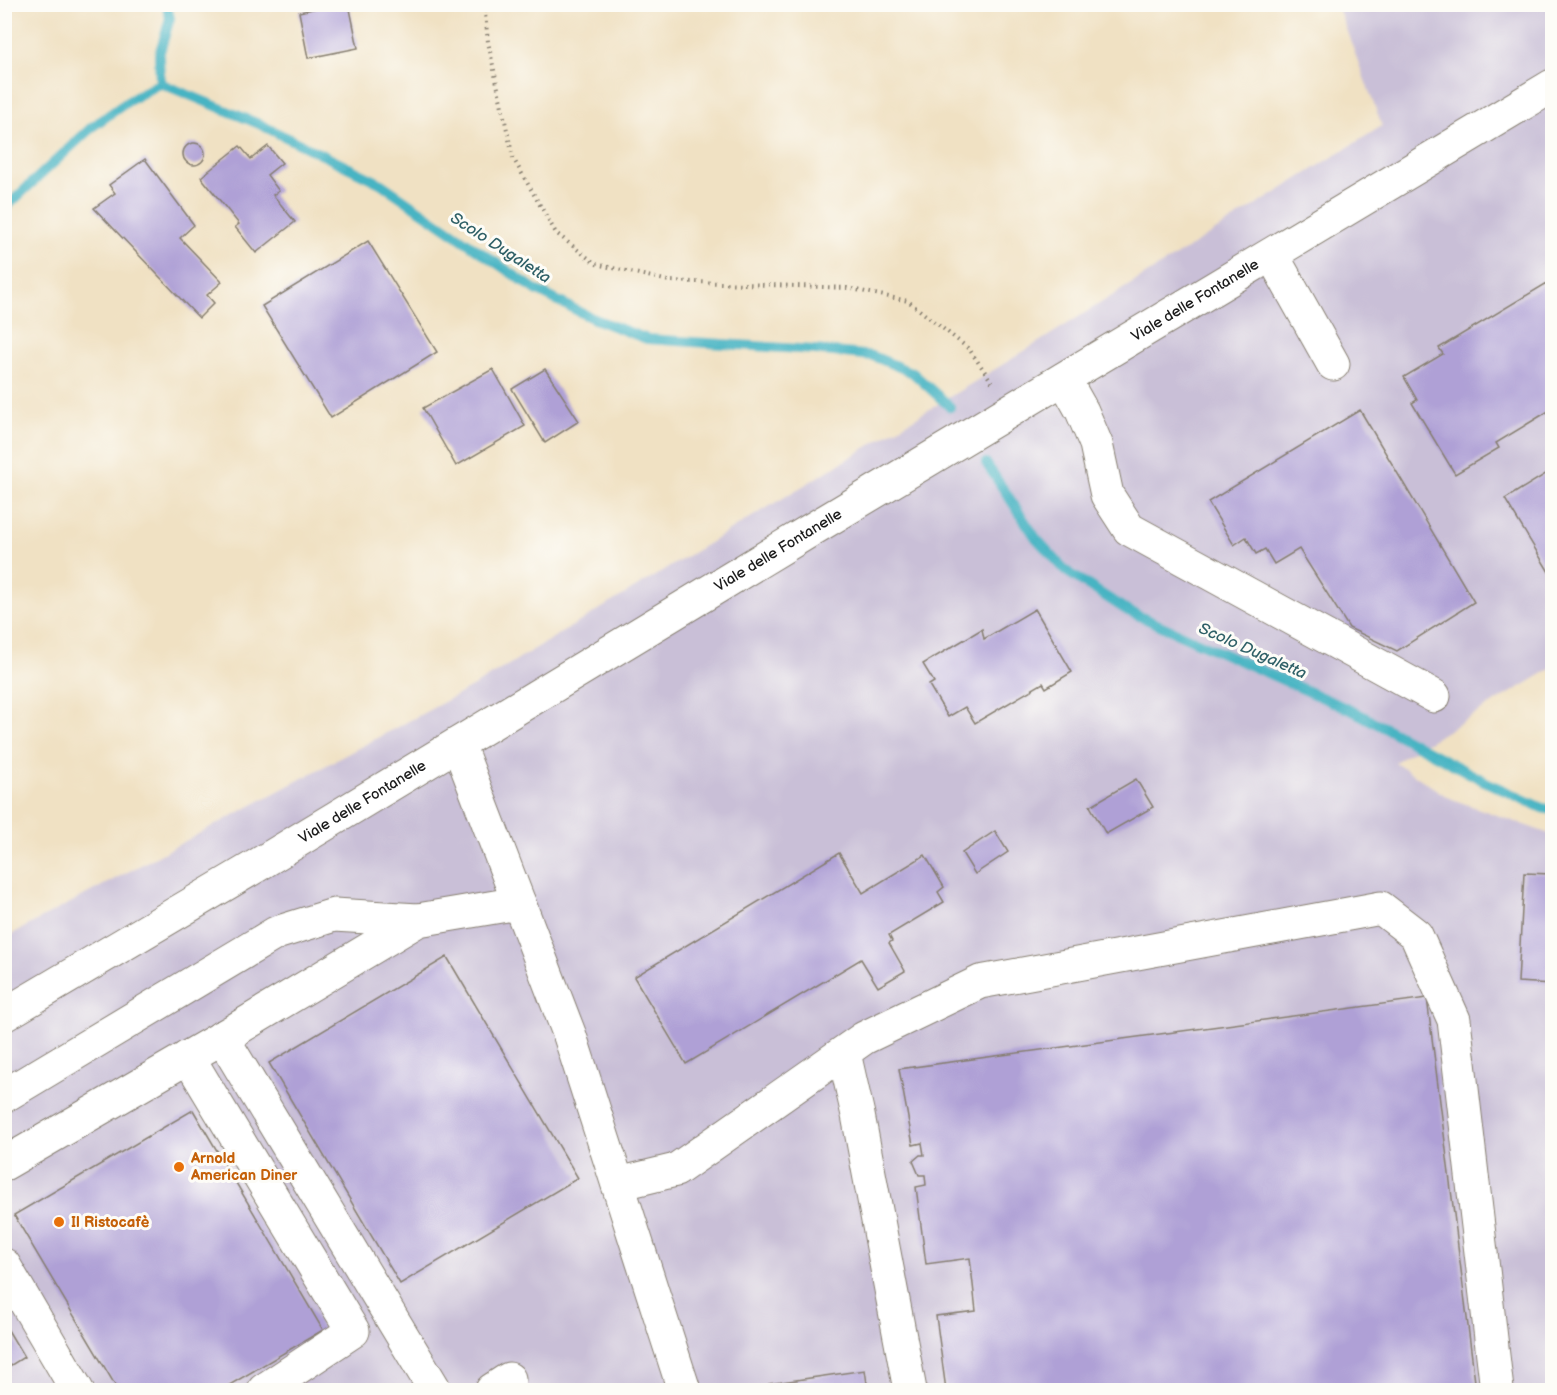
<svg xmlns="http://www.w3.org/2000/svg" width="1557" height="1395" font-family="'Balsamiq Sans',sans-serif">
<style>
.industrial{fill:#c9bfd7}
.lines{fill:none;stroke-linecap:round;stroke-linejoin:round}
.stream{stroke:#47b4c3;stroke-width:10}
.building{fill:#afa0d6}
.minor-casing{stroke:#867e70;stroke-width:35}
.major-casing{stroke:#867e70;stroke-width:35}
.path{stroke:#867e70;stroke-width:4;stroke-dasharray:1.5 4.5;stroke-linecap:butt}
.minor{stroke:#fff;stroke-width:33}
.major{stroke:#fff;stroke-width:33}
.food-dot{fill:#e8710a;stroke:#fdfcf7;stroke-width:2}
.labels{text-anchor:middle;stroke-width:6;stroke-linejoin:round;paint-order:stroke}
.street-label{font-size:15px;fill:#1c1c1c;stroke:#fdfcf7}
.food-label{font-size:15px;font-weight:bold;fill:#c56008;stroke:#fdfcf7;text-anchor:start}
.water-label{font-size:16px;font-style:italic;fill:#2f6067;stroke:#fdfcf7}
</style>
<rect width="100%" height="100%" fill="#fdfcf7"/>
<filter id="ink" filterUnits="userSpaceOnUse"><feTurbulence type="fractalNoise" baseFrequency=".0167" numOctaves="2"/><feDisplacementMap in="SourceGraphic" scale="12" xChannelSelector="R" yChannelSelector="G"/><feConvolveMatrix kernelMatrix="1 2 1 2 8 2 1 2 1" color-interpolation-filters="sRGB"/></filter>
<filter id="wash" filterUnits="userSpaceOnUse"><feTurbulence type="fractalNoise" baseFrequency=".008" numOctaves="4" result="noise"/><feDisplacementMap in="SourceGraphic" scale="24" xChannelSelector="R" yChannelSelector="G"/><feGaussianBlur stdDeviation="1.35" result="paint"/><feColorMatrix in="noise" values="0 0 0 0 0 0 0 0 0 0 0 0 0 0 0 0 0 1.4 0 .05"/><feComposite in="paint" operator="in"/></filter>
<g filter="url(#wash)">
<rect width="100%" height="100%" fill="#f0e1c3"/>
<path class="industrial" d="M1337 5H1552V668L1395 762 1449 798 1552 835V1390H5V938L472 687 1007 362 1382 126Z"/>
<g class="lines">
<g class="stream">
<path d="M166 4 170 18 159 55 160 83 259 124 380 183 536 290 592 318 647 339 815 350 873 356 913 373 950 407"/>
<path d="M4 209 92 127 127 102 160 83"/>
<path d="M986 463 1036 538 1066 571 1128 611 1357 713 1486 782 1542 808 1552 810"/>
</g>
</g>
<g id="blocks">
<g class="building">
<path d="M335 4H349L358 48 308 58 299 12Z"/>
<circle cx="194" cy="154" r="11"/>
<path d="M240 146 251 159 268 146 282 163 267 175 279 191 273 195 295 222 256 253 235 227 239 224 201 177Z"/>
<path d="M145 159 194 225 180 238 222 282 207 295 214 303 199 318 94 208 115 193 109 185Z"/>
<path d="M368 241 437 352 331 418 262 306Z"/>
<path d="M1552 280V409L1496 443 1499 448 1455 474 1412 403 1417 400 1404 377 1443 354 1439 348Z"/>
<path d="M493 369 525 426 456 466 423 408Z"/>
<path d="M545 369 579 421 545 443 512 389Z"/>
<path d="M1360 410 1474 602 1397 651 1349 628 1299 549 1274 564 1265 549 1256 554 1246 537 1234 545 1208 502Z"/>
<path d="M1552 470V577L1505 499Z"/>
<path d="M1035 609 1072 672 1046 688 1043 683 975 723 965 707 948 717 929 685 934 682 923 664 982 629 984 639Z"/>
<path d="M1136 779 1153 807 1106 834 1090 806Z"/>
<path d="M995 831 1008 852 975 874 962 853Z"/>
<path d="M839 853 863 893 925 855 944 887 938 892 944 902 889 935 892 941 889 943 905 971 878 987 861 959 686 1064 634 977Z"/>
<path d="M1524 873 1552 874V984L1518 982Z"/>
<path d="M447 957 578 1178 400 1284 269 1063Z"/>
<path d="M1427 998 1476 1390H946L936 1316 976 1311 970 1258 926 1264 916 1187 926 1185 925 1175H919L913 1161 920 1155H924L922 1143 913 1145 899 1069Z"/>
<path d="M193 1110 323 1330 221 1390H118L14 1215Z"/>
<path d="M5 1325 24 1357 5 1369Z"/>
<path d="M865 1370 868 1390H770L769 1384Z"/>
</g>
</g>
</g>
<g filter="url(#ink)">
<use href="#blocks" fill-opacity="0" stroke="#867e70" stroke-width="1.5"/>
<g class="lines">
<g class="minor-casing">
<g id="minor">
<path d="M1272 255 1333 364"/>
<path d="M1064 379 1082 411 1096 444 1107 495 1129 529 1434 696"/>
<path d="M458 744 570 1036 684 1390"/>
<path d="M222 1037 435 1390"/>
<path d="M844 1053 858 1115 910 1390"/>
<path d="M188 1057 353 1331 264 1390"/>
<path d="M4 1096 276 933 334 915 418 920 519 903"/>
<path d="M4 1164 235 1030 418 920"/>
<path d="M618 1184 676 1170 864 1038 980 982 1381 908 1416 935 1454 1020 1497 1390"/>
<path d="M4 1265 77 1390"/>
<path d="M492 1390 509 1379"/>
</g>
</g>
<g class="major-casing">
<g id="major">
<path id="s1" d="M4 1015 256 866 811 530 1552 86"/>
</g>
</g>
<path class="path" d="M484 4 488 42 513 158 556 233 596 264 669 281 847 288 908 301 969 349 992 382"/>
<use href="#minor" class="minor"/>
<use href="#major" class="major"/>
</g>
</g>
<g class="food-dot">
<circle cx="179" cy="1167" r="6"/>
<circle cx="59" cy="1222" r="6"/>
</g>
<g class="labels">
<g class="street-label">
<text dy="5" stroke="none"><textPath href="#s1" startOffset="1389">Viale delle Fontanelle</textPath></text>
<text dy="5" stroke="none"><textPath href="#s1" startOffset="903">Viale delle Fontanelle</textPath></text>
<text dy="5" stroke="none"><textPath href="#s1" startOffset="417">Viale delle Fontanelle</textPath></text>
</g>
<g class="food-label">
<text x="191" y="1163">Arnold<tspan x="191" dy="17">American Diner</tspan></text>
<text x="71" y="1227">Il Ristocafè</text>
</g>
<g class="water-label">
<text transform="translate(501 247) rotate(33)" y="6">Scolo Dugaletta</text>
<text transform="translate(1253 650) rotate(24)" y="6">Scolo Dugaletta</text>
</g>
</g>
<rect width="1557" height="1395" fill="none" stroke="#fdfcf7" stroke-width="24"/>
</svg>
